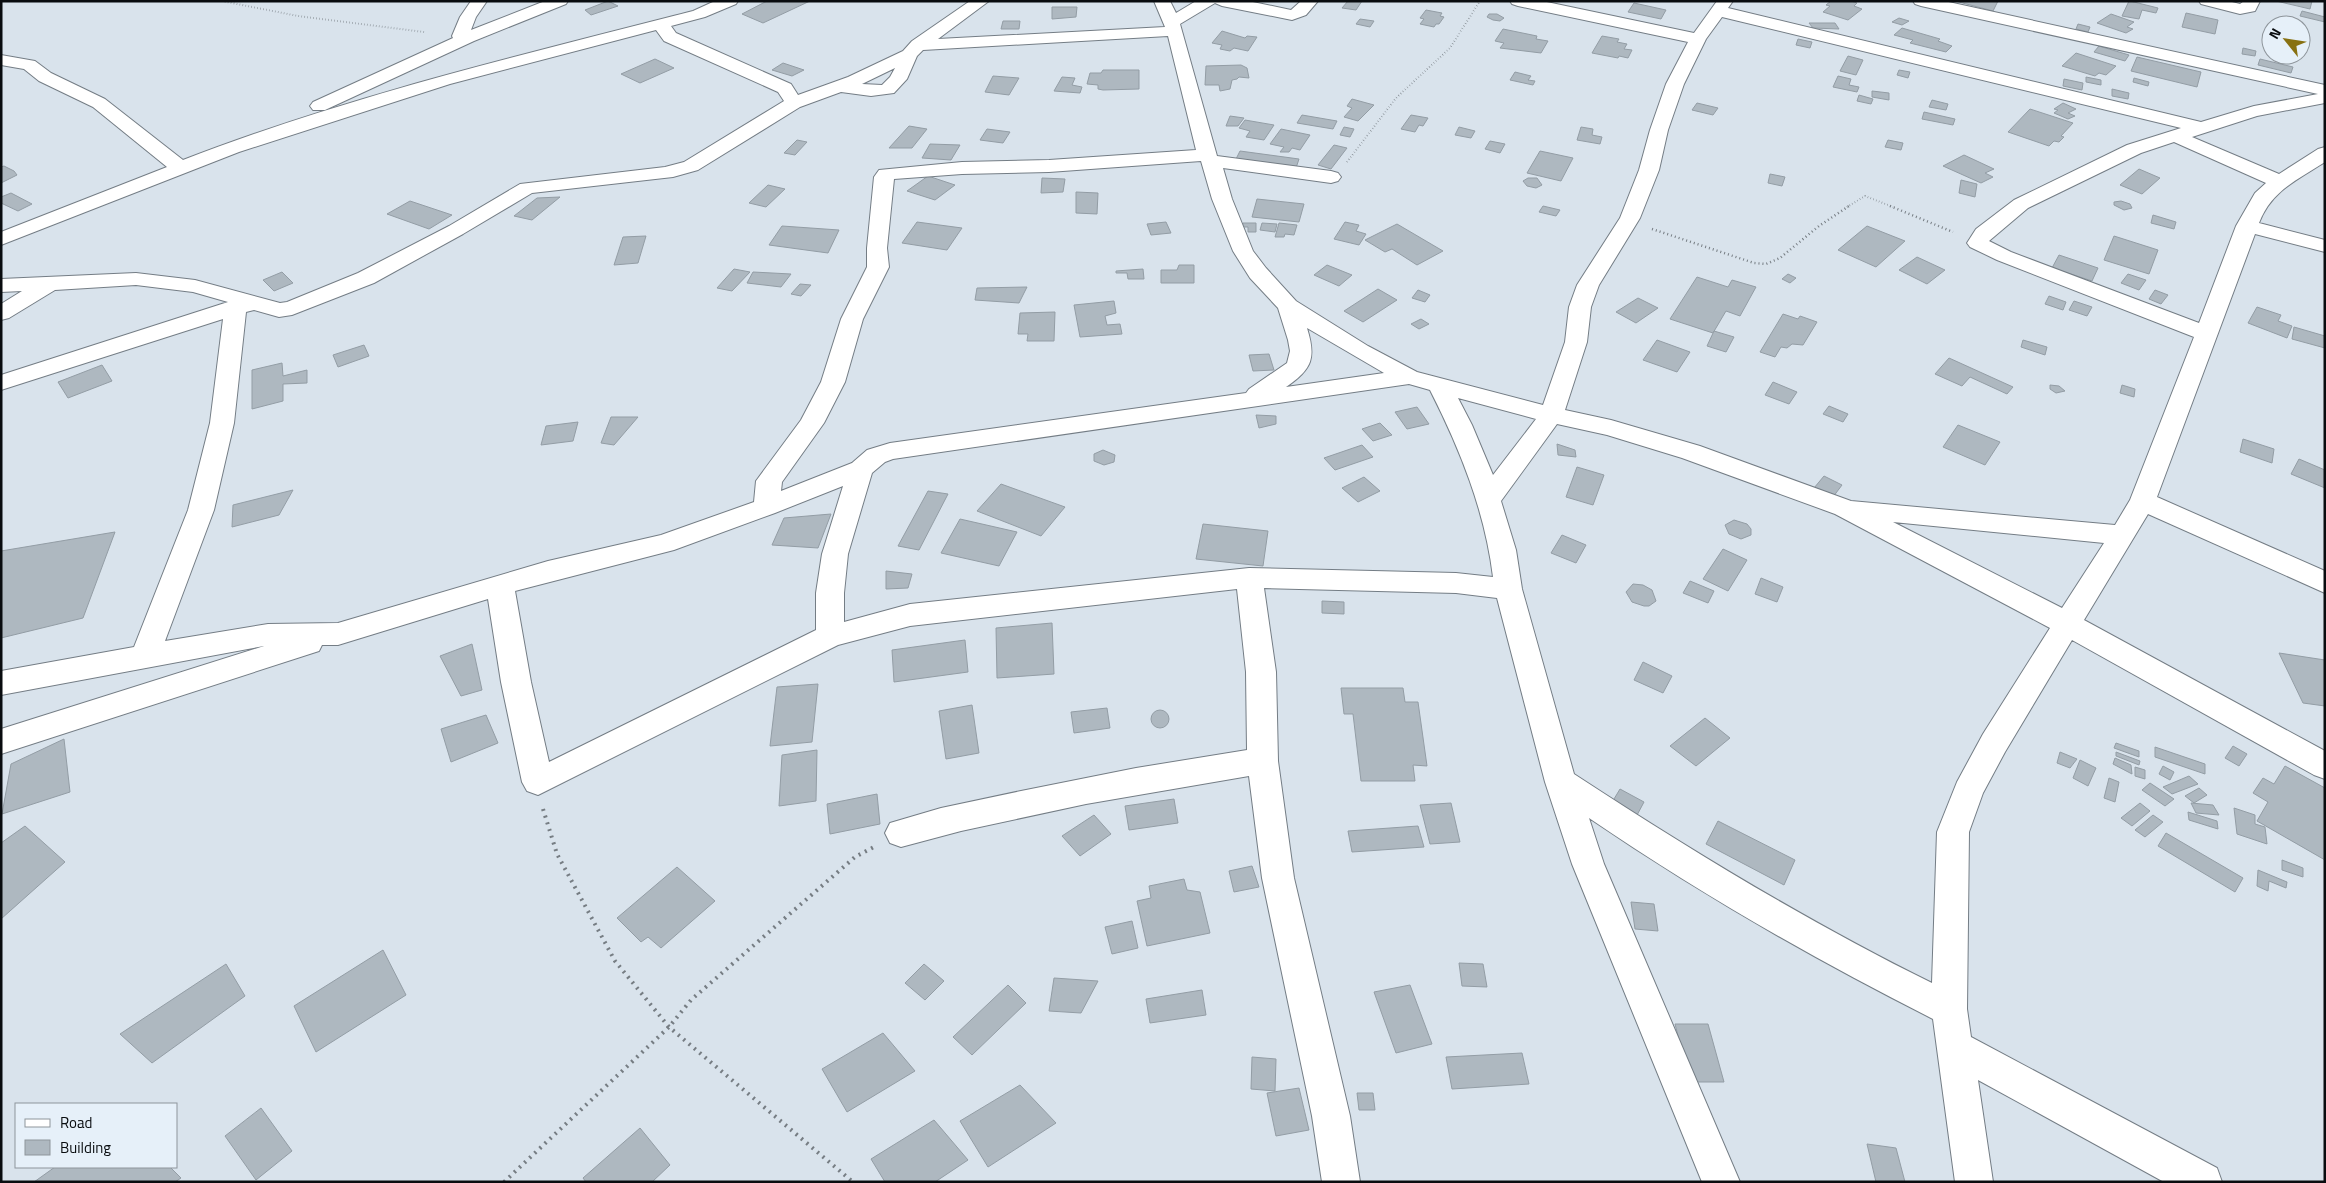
<svg xmlns="http://www.w3.org/2000/svg" width="2326" height="1183" font-family="'Titillium Web',sans-serif">
<style>
.building{fill:#aeb8c0;stroke:#939da5}
.lines{fill:none;stroke-linecap:round;stroke-linejoin:round}
.street-casing{stroke:#747d85;stroke-width:2}
.path-far2{stroke:#767d83;stroke-width:2;stroke-dasharray:0.5 2.5;stroke-linecap:butt}
.path-far1{stroke:#767d83;stroke-width:2.5;stroke-dasharray:1 3;stroke-linecap:butt}
.path{stroke:#767d83;stroke-width:4;stroke-dasharray:2 5;stroke-linecap:butt}
.street{fill:#fff;fill-rule:evenodd}
</style>
<rect width="100%" height="100%" fill="#d9e3ec"/>
<g class="building">
<path d="M608 1 618 6 591 15 585 10Z"/>
<path d="M767 1H810L763 23 742 14Z"/>
<path d="M1348 1H1362L1356 10 1342 8Z"/>
<path d="M1831 1H1851L1857 3 1854 6 1862 9 1848 20 1823 12 1830 6 1826 5Z"/>
<path d="M1955 1H1998L1993 11Z"/>
<path d="M2129 1H2130L2158 8 2156 13 2142 10 2139 19 2122 16Z"/>
<path d="M2276 1H2312L2310 9Z"/>
<path d="M1634 3 1666 10 1661 19 1628 12Z"/>
<path d="M1052 7H1077L1076 17 1052 19Z"/>
<path d="M1426 10 1442 13 1440 16 1444 17 1439 24H1436L1434 27 1420 24 1424 19 1420 18Z"/>
<path d="M2302 11 2325 17V22L2300 16Z"/>
<path d="M2186 13 2218 20 2215 34 2182 27Z"/>
<path d="M1489 14H1497L1504 18 1500 21 1493 20 1487 17Z"/>
<path d="M2111 14 2134 22 2127 27 2133 29 2126 33 2097 23Z"/>
<path d="M1899 18 1909 21 1902 25 1892 22Z"/>
<path d="M1360 19 1374 21 1370 27 1356 24Z"/>
<path d="M1003 21H1020L1019 29H1001Z"/>
<path d="M1809 23H1835L1839 29 1813 28Z"/>
<path d="M2078 24 2090 27 2088 32 2076 29Z"/>
<path d="M1902 28 1940 39 1938 41 1952 46 1946 52 1910 43 1913 40 1894 35Z"/>
<path d="M1503 29 1537 36 1536 39 1548 41 1541 53 1500 48 1504 43 1495 41Z"/>
<path d="M1222 31 1245 38 1247 36 1257 37 1248 51 1234 48 1230 51 1220 49 1222 45 1212 43Z"/>
<path d="M1602 36 1619 39 1617 42 1627 44 1624 49 1632 50 1628 58 1619 56 1618 58 1592 53Z"/>
<path d="M1798 39 1812 42 1810 48 1796 45Z"/>
<path d="M2099 46 2129 55 2125 61 2094 52Z"/>
<path d="M2243 48 2256 51 2255 56 2242 54Z"/>
<path d="M2076 53 2116 66 2106 75 2099 73 2095 76 2062 66Z"/>
<path d="M1848 56 1863 60 1856 75 1840 71Z"/>
<path d="M2137 57 2201 72 2197 87 2131 71Z"/>
<path d="M655 59 674 68 640 83 621 74Z"/>
<path d="M2260 59 2293 67 2291 73 2258 65Z"/>
<path d="M783 63 804 70 792 76 772 70Z"/>
<path d="M1241 65 1247 68 1249 78 1239 77 1237 79 1232 80 1230 89 1220 91 1219 85H1205L1206 66Z"/>
<path d="M1103 70H1139V89L1103 90 1098 89V85L1087 84 1090 73H1101Z"/>
<path d="M1899 70 1910 72 1908 78 1897 75Z"/>
<path d="M1515 72 1531 76 1528 80 1535 81 1533 85 1510 80Z"/>
<path d="M993 76 1019 78 1009 95 985 92Z"/>
<path d="M1838 76 1851 79 1849 85 1859 87 1857 92 1833 87Z"/>
<path d="M1062 77 1075 78 1072 85 1082 87 1080 93 1054 91Z"/>
<path d="M2086 77 2101 80V85L2086 82Z"/>
<path d="M2134 78 2149 82 2148 86 2133 82Z"/>
<path d="M2064 79 2083 83 2082 90 2063 86Z"/>
<path d="M2112 89 2129 93 2128 99 2112 96Z"/>
<path d="M1872 91 1889 93V100L1872 97Z"/>
<path d="M1859 95 1873 99 1871 104 1857 101Z"/>
<path d="M1352 99 1374 105 1358 121 1344 117 1352 108 1347 106Z"/>
<path d="M1932 100 1948 104 1946 110 1929 107Z"/>
<path d="M1697 103 1718 108 1713 115 1692 110Z"/>
<path d="M2063 103 2076 109 2068 113 2075 116 2068 119 2054 113 2058 110 2054 109Z"/>
<path d="M2030 109 2073 123 2061 136 2064 137 2059 142 2054 141 2049 146 2008 132Z"/>
<path d="M1924 112 1955 119 1953 125 1922 119Z"/>
<path d="M1302 115 1337 121 1333 129 1297 123Z"/>
<path d="M1411 115 1428 118 1423 126 1419 125 1415 132 1401 129Z"/>
<path d="M1230 116 1244 118 1238 126H1226Z"/>
<path d="M1245 120 1274 125 1264 140 1246 137 1250 131 1239 128Z"/>
<path d="M909 126 927 129 912 148H889Z"/>
<path d="M1344 127 1354 129 1350 137 1340 135Z"/>
<path d="M1459 127 1475 131 1471 138 1455 135Z"/>
<path d="M1581 127 1593 129 1592 135 1602 137 1600 144 1577 140Z"/>
<path d="M987 129 1010 132 1003 143 980 140Z"/>
<path d="M1281 129 1310 135 1300 150 1292 148 1289 152H1280L1284 147 1270 144Z"/>
<path d="M797 140 807 142 795 155 784 153Z"/>
<path d="M1888 140 1903 143 1901 150 1885 147Z"/>
<path d="M1490 141 1505 144 1500 153 1485 149Z"/>
<path d="M930 144 960 145 951 160 922 158Z"/>
<path d="M1334 145 1347 148 1331 169 1318 165Z"/>
<path d="M1240 151 1299 159 1296 168 1236 159Z"/>
<path d="M1540 151 1573 158 1561 181 1527 173Z"/>
<path d="M1964 155 1994 169 1985 173 1993 177 1981 183 1943 166Z"/>
<path d="M4 166 14 171 17 175 1 183V167Z"/>
<path d="M2139 169 2160 178 2142 194 2120 185Z"/>
<path d="M1770 174 1785 177 1782 186 1768 183Z"/>
<path d="M928 176 955 185 935 200 907 191Z"/>
<path d="M1042 178 1065 179 1063 192 1041 193Z"/>
<path d="M1528 178H1537L1542 185 1536 188 1527 186 1523 181Z"/>
<path d="M1961 180 1977 184 1975 197 1959 193Z"/>
<path d="M768 185 785 189 766 207 749 203Z"/>
<path d="M1076 192 1098 193 1097 214 1076 213Z"/>
<path d="M11 193 32 204 18 211 1 203V197Z"/>
<path d="M560 197 532 220 514 216 537 198Z"/>
<path d="M1257 199 1304 204 1299 222 1252 217Z"/>
<path d="M410 201 452 215 429 229 387 214Z"/>
<path d="M2121 201 2130 204 2132 208 2124 210 2114 205V202Z"/>
<path d="M1543 206 1560 210 1556 216 1539 212Z"/>
<path d="M2153 215 2176 222 2174 229 2151 223Z"/>
<path d="M917 222 962 228 947 250 902 243Z"/>
<path d="M1166 222 1171 233 1151 235 1147 224Z"/>
<path d="M1345 222 1359 225 1356 231 1366 234 1359 245 1334 239Z"/>
<path d="M1243 223H1256V232H1248V227H1242Z"/>
<path d="M1262 223 1277 224 1275 232 1260 230Z"/>
<path d="M1279 223 1297 225 1294 235 1285 234 1284 237H1275Z"/>
<path d="M1397 224 1443 251 1417 265 1392 249 1385 252 1365 240Z"/>
<path d="M782 226 839 230 828 253 769 245Z"/>
<path d="M1867 226 1905 241 1876 267 1838 250Z"/>
<path d="M646 236 638 263 614 265 623 237Z"/>
<path d="M2114 236 2158 250 2149 274 2104 260Z"/>
<path d="M2059 255 2098 268 2092 281 2052 268Z"/>
<path d="M1917 257 1945 270 1927 284 1899 270Z"/>
<path d="M1179 265H1194V283H1161V270H1177Z"/>
<path d="M1327 265 1352 275 1339 286 1314 275Z"/>
<path d="M734 269 750 272 732 291 717 288Z"/>
<path d="M1143 269 1144 279H1128L1127 273H1116V271Z"/>
<path d="M282 272 293 283 274 291 263 280Z"/>
<path d="M753 272 791 274 781 287 747 283Z"/>
<path d="M1788 274 1796 278 1790 283 1782 279Z"/>
<path d="M2128 274 2146 280 2139 290 2121 283Z"/>
<path d="M1697 277 1728 287 1732 280 1756 287 1740 316 1726 311 1713 333 1670 319Z"/>
<path d="M800 284 811 285 801 296 791 294Z"/>
<path d="M1027 287 1019 303 975 300 977 288Z"/>
<path d="M1378 289 1397 300 1363 322 1344 311Z"/>
<path d="M1418 290 1430 295 1425 302 1412 298Z"/>
<path d="M2155 290 2168 295 2161 304 2149 299Z"/>
<path d="M2049 296 2066 302 2063 310 2045 304Z"/>
<path d="M1638 298 1658 308 1636 323 1616 312Z"/>
<path d="M1114 301 1116 313 1105 316 1107 325 1120 324 1122 334 1080 337 1074 305Z"/>
<path d="M2074 301 2092 307 2087 316 2069 310Z"/>
<path d="M2257 307 2281 315 2278 321 2292 326 2287 338 2248 323Z"/>
<path d="M1055 312 1054 341H1027L1028 334H1018L1020 313Z"/>
<path d="M1783 314 1798 319 1800 316 1817 322 1803 345 1792 344 1787 348 1781 347 1775 357 1760 352Z"/>
<path d="M1421 319 1429 324 1419 329 1411 324Z"/>
<path d="M2294 327 2325 336V348L2292 339Z"/>
<path d="M1714 331 1734 337 1726 352 1707 346Z"/>
<path d="M1657 340 1690 352 1677 372 1643 360Z"/>
<path d="M2023 340 2047 347 2045 355 2021 347Z"/>
<path d="M364 345 369 356 338 367 333 355Z"/>
<path d="M1269 354 1274 370 1253 371 1249 355Z"/>
<path d="M1949 358 2013 387 2007 394 1970 377 1962 386 1935 374Z"/>
<path d="M282 363 283 376 307 370V383L283 384V401L252 409V370Z"/>
<path d="M102 365 112 381 68 398 58 382Z"/>
<path d="M1773 382 1797 392 1789 404 1765 395Z"/>
<path d="M2050 385 2059 386 2065 391 2056 393 2050 389Z"/>
<path d="M2122 385 2135 389 2134 397 2120 393Z"/>
<path d="M1829 406 1848 414 1843 422 1823 414Z"/>
<path d="M1417 407 1429 424 1407 429 1395 412Z"/>
<path d="M1256 415 1276 416V424L1259 428Z"/>
<path d="M611 417H638L614 445 601 443Z"/>
<path d="M578 422 573 441 541 445 546 426Z"/>
<path d="M1380 423 1392 435 1373 441 1362 429Z"/>
<path d="M1958 425 2000 442 1985 465 1943 447Z"/>
<path d="M2243 439 2274 449 2272 463 2240 452Z"/>
<path d="M1557 444 1575 450 1576 457 1558 455Z"/>
<path d="M1362 445 1373 457 1335 470 1324 458Z"/>
<path d="M1103 450 1115 455 1114 462 1104 465 1094 461V454Z"/>
<path d="M2299 459 2325 470V488L2291 474Z"/>
<path d="M1577 467 1604 475 1593 505 1566 497Z"/>
<path d="M1824 476 1842 485 1833 497 1814 488Z"/>
<path d="M1364 477 1380 491 1358 502 1342 488Z"/>
<path d="M1001 484 1065 507 1041 536 977 511Z"/>
<path d="M293 490 279 515 232 527 233 505Z"/>
<path d="M928 491 948 494 919 550 898 546Z"/>
<path d="M831 514 818 548 772 545 784 518Z"/>
<path d="M960 519 1017 532 999 566 941 553Z"/>
<path d="M1734 520 1747 524 1751 529V535L1741 539 1729 534 1725 525Z"/>
<path d="M1203 524 1268 531 1263 566 1196 559Z"/>
<path d="M115 532 83 618 1 638V551Z"/>
<path d="M1562 535 1586 545 1576 563 1551 553Z"/>
<path d="M1723 549 1747 560 1728 591 1703 579Z"/>
<path d="M886 571 912 574 908 588 886 589Z"/>
<path d="M1761 578 1783 587 1777 602 1755 594Z"/>
<path d="M1690 581 1714 591 1708 603 1683 593Z"/>
<path d="M1633 584 1643 585 1652 590 1656 601 1649 606H1644L1632 602 1626 592Z"/>
<path d="M1322 601 1344 602V614L1322 613Z"/>
<path d="M1052 623 1054 674 997 678 996 628Z"/>
<path d="M965 640 968 672 894 682 892 650Z"/>
<path d="M472 644 482 690 461 696 440 656Z"/>
<path d="M2279 653 2325 660V706L2303 703Z"/>
<path d="M1643 662 1672 676 1663 693 1634 680Z"/>
<path d="M818 684 812 742 770 746 777 687Z"/>
<path d="M1341 688H1403L1405 702H1418L1427 766 1413 765 1415 781H1361L1353 714H1344Z"/>
<path d="M972 705 979 753 946 759 939 711Z"/>
<path d="M1107 708 1110 728 1074 733 1071 712Z"/>
<circle cx="1160" cy="719" r="9"/>
<path d="M486 715 498 743 451 762 441 729Z"/>
<path d="M1705 718 1730 738 1696 766 1670 746Z"/>
<path d="M64 739 70 792 2 814 11 764Z"/>
<path d="M2116 743 2139 751V757L2114 748Z"/>
<path d="M2233 746 2247 754 2239 766 2225 758Z"/>
<path d="M2155 747 2205 764V774L2155 757Z"/>
<path d="M817 750 816 801 779 806 782 755Z"/>
<path d="M2060 752 2077 759 2070 768 2057 763Z"/>
<path d="M2116 752 2140 761 2139 765 2116 756Z"/>
<path d="M2115 758 2131 765 2132 774 2113 764Z"/>
<path d="M2080 760 2096 768 2088 786 2073 778Z"/>
<path d="M2163 766 2174 772 2170 780 2159 774Z"/>
<path d="M2285 766 2325 788V860L2257 821 2268 802 2253 793 2263 778 2274 784Z"/>
<path d="M2135 767 2145 770V779L2135 776Z"/>
<path d="M2189 776 2198 784 2172 794 2163 787Z"/>
<path d="M2109 778 2119 782 2115 802 2104 798Z"/>
<path d="M2150 783 2174 799 2165 806 2142 790Z"/>
<path d="M2199 788 2207 795 2194 803 2185 796Z"/>
<path d="M1620 789 1644 802 1636 817 1611 804Z"/>
<path d="M877 794 880 824 830 834 827 804Z"/>
<path d="M1174 799 1178 823 1129 830 1125 806Z"/>
<path d="M1451 803 1460 842 1430 844 1420 805Z"/>
<path d="M2140 803 2150 811 2132 826 2121 818Z"/>
<path d="M2191 803 2213 805 2219 815 2196 813Z"/>
<path d="M2234 808 2255 815V824L2265 827 2267 844 2237 834Z"/>
<path d="M2188 812 2217 821 2218 829 2189 820Z"/>
<path d="M1094 815 1111 834 1080 856 1062 836Z"/>
<path d="M2153 815 2163 822 2145 837 2135 830Z"/>
<path d="M1718 821 1795 860 1784 885 1706 844Z"/>
<path d="M25 826 65 862 1 919V843Z"/>
<path d="M1418 826 1424 847 1352 852 1348 831Z"/>
<path d="M2166 833 2243 878 2235 892 2158 846Z"/>
<path d="M2282 860 2303 868V877L2282 870Z"/>
<path d="M1252 866 1259 887 1234 892 1229 871Z"/>
<path d="M677 867 715 901 661 948 648 937 641 942 617 918Z"/>
<path d="M2258 870 2287 882 2286 888 2269 881 2268 891 2257 886Z"/>
<path d="M1184 879 1187 890 1200 892 1210 933 1147 946 1137 901 1151 898 1149 886Z"/>
<path d="M1631 902 1654 904 1658 931 1635 929Z"/>
<path d="M1132 921 1138 948 1112 954 1105 927Z"/>
<path d="M383 950 406 995 316 1052 294 1006Z"/>
<path d="M1459 963 1483 964 1487 987 1462 986Z"/>
<path d="M226 964 245 996 152 1063 120 1034Z"/>
<path d="M924 964 944 981 925 1000 905 983Z"/>
<path d="M1054 978 1098 981 1081 1013 1049 1011Z"/>
<path d="M1008 985 1026 1003 972 1055 953 1037Z"/>
<path d="M1410 985 1432 1044 1396 1053 1374 992Z"/>
<path d="M1202 990 1206 1015 1150 1023 1146 999Z"/>
<path d="M1675 1024H1708L1724 1082H1690Z"/>
<path d="M883 1033 915 1071 847 1112 822 1069Z"/>
<path d="M1522 1053 1529 1084 1452 1089 1446 1057Z"/>
<path d="M1252 1057 1276 1059 1275 1091 1251 1089Z"/>
<path d="M1020 1085 1056 1123 988 1167 960 1121Z"/>
<path d="M1299 1088 1309 1130 1276 1136 1267 1093Z"/>
<path d="M1357 1093H1373L1375 1110H1359Z"/>
<path d="M261 1108 292 1151 256 1180 225 1136Z"/>
<path d="M934 1120 968 1160 935 1182H885L871 1159Z"/>
<path d="M640 1128 670 1165 652 1182H586L583 1178Z"/>
<path d="M1867 1144 1896 1148 1905 1182H1876Z"/>
<path d="M55 1167H170L181 1178 175 1182H34Z"/>
</g>
<g class="lines">
<g class="street-casing">
<g id="street">
<path d="M471 1H487L476 17 471 30 545 1H568L566 4 474 41 325 110H313L310 106 313 102 453 38 452 36 460 17Z"/>
<path d="M715 1H738L736 4 705 17 671 26 676 33 791 84 798 95 848 77 903 51 912 41 970 1H989L938 39 1165 27 1154 1H1170L1176 13 1196 1H1248L1291 10 1301 1H1318L1306 15 1292 20 1222 6 1215 3 1180 24 1217 156 1331 171 1338 173 1341 177 1338 181 1331 183 1223 168 1232 199 1253 251 1266 268 1296 301 1368 346 1417 372 1543 405 1565 342 1569 307 1577 285 1620 218 1639 170 1650 130 1666 84 1688 42 1518 6 1512 4 1510 1H1542L1694 33 1717 1H1733L1728 8 2201 122 2254 106 2318 94 1921 6 1915 4 1913 1H1944L2325 85V103L2257 116 2192 137 2279 174 2318 149 2325 147V162C2297 180 2271 191 2259 223L2325 240V252L2255 234 2157 497 2325 571V593L2148 514 2084 620 2325 751V779L2314 775 2072 640 2005 752 1983 793 1969 832 1967 1009 1971 1037 2217 1168 2222 1182H2164L1978 1080 1993 1182H1955L1933 1019C1814 959 1699 893 1589 818L1604 864 1740 1182H1702L1572 864 1545 782 1497 598 1456 593 1264 588 1276 672 1278 761 1294 878 1350 1116 1360 1182H1322L1312 1116 1262 878 1249 776 1086 804 961 831 901 847 890 843 885 833 890 823 941 808 1021 791 1136 768 1247 750 1246 672 1237 589 910 626 838 645 538 795 527 791 522 782 501 682 488 599 338 645H322L319 651 1 754V729L264 646 1 695V671L134 647 188 510 210 423 223 319 1 390V375L228 302 193 292 136 285 55 290 9 318 1 320V304L22 291 1 292V279L136 273 195 280 280 303 287 302 358 273 449 226 520 184 665 167 684 162 784 101 778 92 664 41 656 30 450 84 239 152 1 245V232L167 167 93 107 39 81 24 69 1 65V55L35 61 51 73 105 99 183 160C348 96 522 55 693 11ZM1722 17 2181 128 2127 145 2014 200 1976 229 1967 243 1970 247 1997 260 2194 337 2130 500 2115 525 1851 501 1700 446 1611 420 1565 410 1587 342 1591 307 1599 285 1640 218 1659 170 1668 130 1684 84 1706 39ZM1168 36 1196 150 1049 160 962 162 879 170 874 177 867 248V267L841 319 821 382 801 420 756 481 754 502 661 535 548 561 338 623 268 624 165 641 214 510 234 423 246 312 254 310 279 317 292 315 374 283 463 234 532 193 673 177 698 170 800 107 841 92 871 96 894 93 907 79 917 56 923 50ZM895 68 890 77 882 85 862 84ZM2174 142 2266 183 2255 193 2236 226 2199 323 2011 252 1989 241 2028 208 2141 153ZM1201 161 1212 199 1233 251 1250 278 1278 308 1288 340 1290 351 1287 363 1249 389 1246 393 890 443 867 450 852 463 781 491 782 482 824 423 845 382 863 319 889 267 887 248 894 179 962 174 1049 172ZM1307 328 1384 373 1286 387C1313 369 1316 357 1307 328ZM1409 384 1430 390C1460 449 1485 511 1493 577L1456 573 1249 568 910 604 844 622V593L848 554 872 473 885 462 893 459ZM1458 398 1536 419 1493 475 1472 425ZM1557 424 1607 435 1682 458 1835 514 2050 628 1983 734 1957 782 1937 832 1932 983C1808 922 1690 850 1574 774L1522 589 1516 550 1501 501ZM843 486 822 554 816 593V630L549 762 531 682 515 591 674 550 775 513ZM1893 522 2104 543 2062 608Z"/>
<path d="M2199 1H2228L2240 4 2244 1H2260L2255 11 2240 14 2201 4Z"/>
</g>
</g>
<g class="path-far2">
<path d="M222 1 298 16 424 32"/>
<path d="M1347 162 1396 98 1450 48 1480 1"/>
<path d="M1847 207 1865 196 1893 207"/>
</g>
<g class="path-far1">
<path d="M1890 206 1953 232"/>
<path d="M1652 229 1754 263 1766 264 1780 258 1819 226 1849 206"/>
</g>
<g class="path">
<path d="M543 809 557 854 615 961 669 1027 853 1182"/>
<path d="M504 1182 669 1027 691 1000 855 857 874 847"/>
</g>
<use href="#street" class="street"/>
</g>
<rect width="2326" height="1183" fill="none" stroke="#090c0f" stroke-width="5"/>
<rect x="15" y="1103" width="162" height="65" fill="#e6f0f9" stroke="#8e959b"/>
<rect x="25" y="1119" width="25" height="8" fill="#ffffff" stroke="#8e959b"/>
<text x="60" y="1128" font-size="15" fill="#090c0f">Road</text>
<rect x="25" y="1140" width="25" height="15" fill="#aeb8c0" stroke="#8e959b"/>
<text x="60" y="1153" font-size="15" fill="#090c0f">Building</text>
<g transform="translate(2286 40) rotate(300)"><circle r="24" fill="#e6f0f9" stroke="#8e959b"/>
<path d="M0-4L9 19L0 12L-9 19Z" fill="#887112"/>
<text y="-8" font-size="14" font-weight="bold" text-anchor="middle" fill="#090c0f">N</text>
</g>
</svg>
